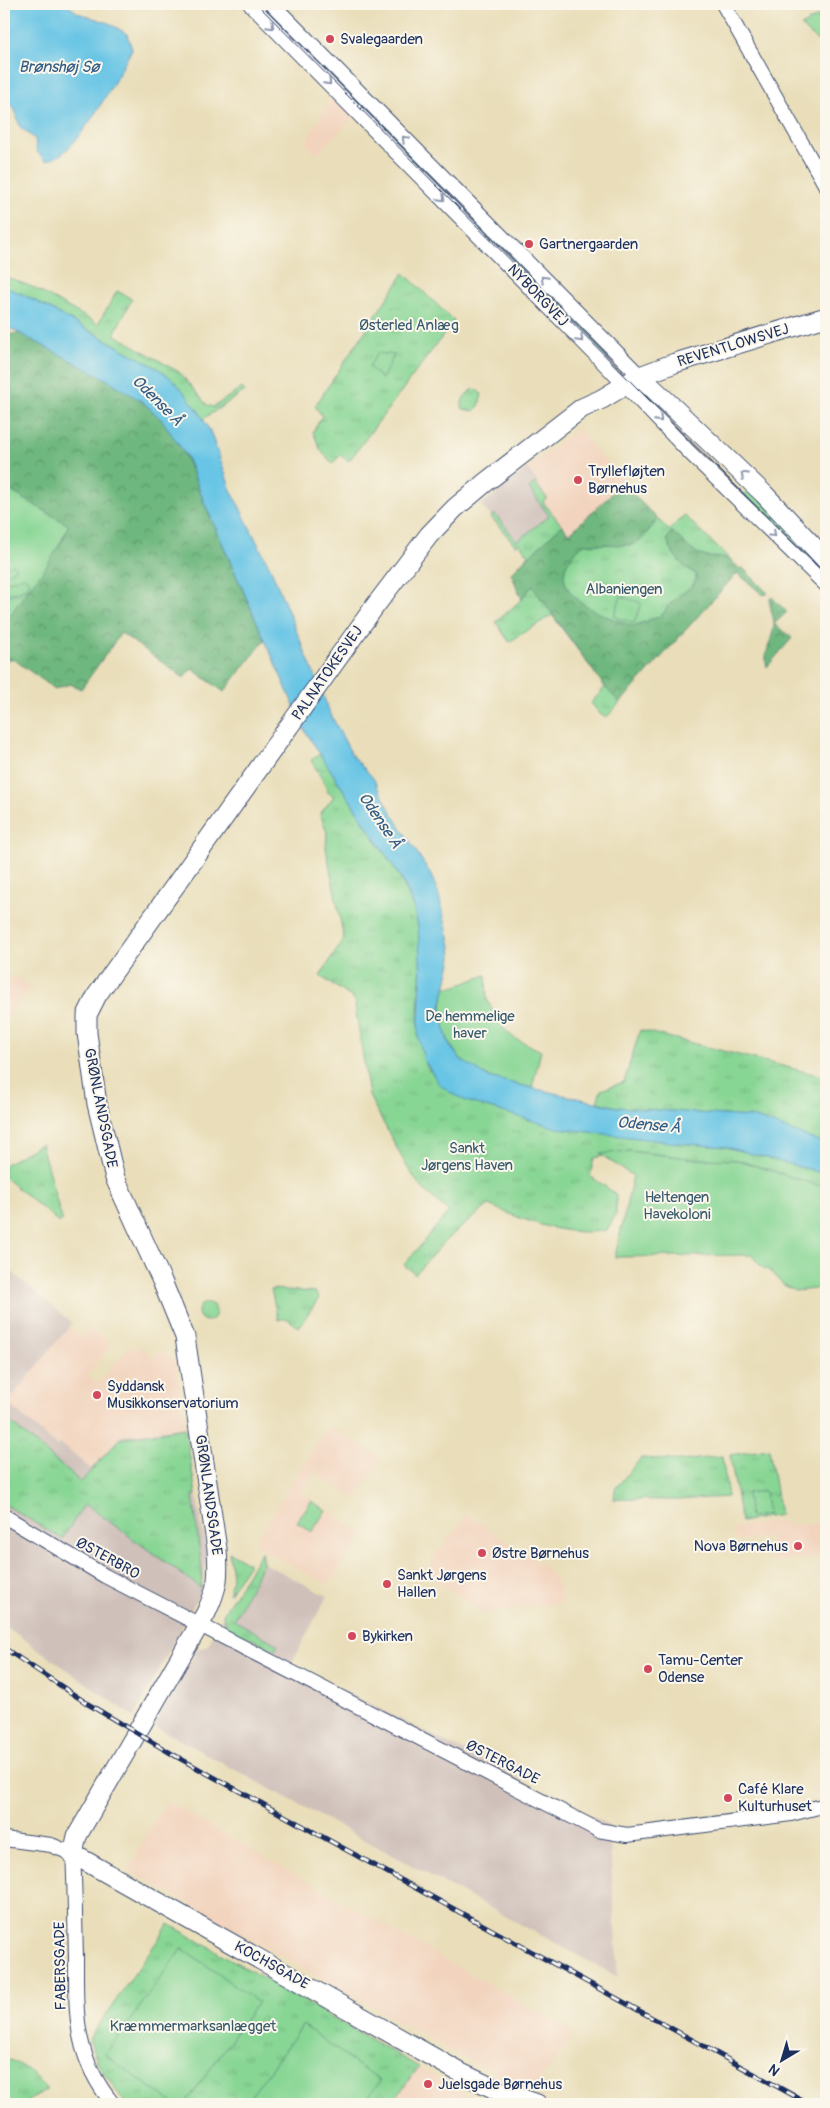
<svg xmlns="http://www.w3.org/2000/svg" width="830" height="2108" font-family="Pangolin,sans-serif">
<style>
.built{fill:#f2d4be}
.industrial{fill:#cfc0ba}
.grass{fill:url(#grass-tufts);stroke:#528279}
.forest{fill:url(#forest-crowns);stroke:#44736e}
.garden{fill:#88d694;stroke:#528279}
.water{fill:#67c5e5;stroke:#417aa2}
.lines{fill:none;stroke-linecap:round;stroke-linejoin:round}
.minor-casing{stroke:#3a496c;stroke-width:16}
.major-casing{stroke:#3a496c;stroke-width:21}
.minor{stroke:#fff;stroke-width:14}
.major{stroke:#fff;stroke-width:19}
.tram{stroke:#1b2f5e;stroke-width:1}
.rail-casing{stroke:#1b2f5e;stroke-width:5}
.rail{stroke:#fbf7ec;stroke-width:3;stroke-dasharray:9;stroke-linecap:butt}
.oneway{stroke:#8d97ae}
.poi-dot{fill:#d1495b;stroke:#fbf7ec;stroke-width:2}
.labels{text-anchor:middle;stroke-width:4;stroke-linejoin:round;paint-order:stroke}
.poi-label{font-size:15px;fill:#1b2f5e;stroke:#fbf7ec;text-anchor:start}
.street-label{font-size:15px;fill:#1b2f5e;stroke:#fbf7ec}
.park-label{font-size:15px;fill:#36596c;stroke:#fbf7ec}
.water-label{font-size:16px;font-style:italic;fill:#325c86;stroke:#fbf7ec}
</style>
<defs>
<pattern id="grass-tufts" width="24" height="20" patternUnits="userSpaceOnUse" patternTransform="scale(1.25)"><rect width="24" height="20" fill="#88d694"/><path d="M3 7l-1-3M5 7V3M7 7l1-3M15 17l-1-3M17 17v-4M19 17l1-3" fill="none" stroke="#75b882"/></pattern>
<pattern id="forest-crowns" width="20" height="18" patternUnits="userSpaceOnUse" patternTransform="scale(1.25)"><rect width="20" height="18" fill="#6eb77e"/><path d="M2 6a3 3 0 1 1 6 0M12 15a3 3 0 1 1 6 0" fill="none" stroke="#5a956a"/></pattern>
</defs>
<rect width="100%" height="100%" fill="#fbf7ec"/>
<filter id="ink" filterUnits="userSpaceOnUse"><feTurbulence type="fractalNoise" baseFrequency=".02" numOctaves="2"/><feDisplacementMap in="SourceGraphic" scale="10" xChannelSelector="R" yChannelSelector="G"/><feConvolveMatrix kernelMatrix="1 2 1 2 8 2 1 2 1" color-interpolation-filters="sRGB"/></filter>
<filter id="wash" filterUnits="userSpaceOnUse"><feTurbulence type="fractalNoise" baseFrequency=".0096" numOctaves="4" result="noise"/><feDisplacementMap in="SourceGraphic" scale="20" xChannelSelector="R" yChannelSelector="G"/><feGaussianBlur stdDeviation="1.12" result="paint"/><feColorMatrix in="noise" values="0 0 0 0 0 0 0 0 0 0 0 0 0 0 0 0 0 1.4 0 .05"/><feComposite in="paint" operator="in"/></filter>
<g filter="url(#wash)">
<rect width="100%" height="100%" fill="#e9deb9"/>
<g class="built">
<path d="M333 95 354 117 316 155 305 143Z"/>
<path d="M578 428 596 452 624 477 616 489 569 534 543 501 546 498 525 470Z"/>
<path d="M4 972 12 979 15 976 30 988 4 1019Z"/>
<path d="M68 1327 82 1339 86 1330 105 1337V1340L111 1346 87 1375 98 1384 130 1346 137 1351 141 1347 154 1358 161 1350 176 1363 185 1427 121 1436 91 1469 60 1443 57 1446 7 1403Z"/>
<path d="M332 1427 381 1458 355 1498 314 1472 301 1493 363 1534 328 1585 261 1549 255 1542 326 1429Z"/>
<path d="M466 1514 547 1568 559 1586 563 1603 484 1613 425 1574 447 1538 449 1539Z"/>
<path d="M780 1521 791 1525 799 1524 800 1525 824 1522 826 1555 772 1562 770 1536 736 1541 733 1527Z"/>
<path d="M166 1801 393 1930 575 2033 534 2089 465 2059 128 1870Z"/>
<path d="M419 2067 480 2101 478 2104H391Z"/>
</g>
<g class="industrial">
<path d="M527 468 539 484 537 485 547 498 543 502 562 525 529 555 519 543 516 546 481 505Z"/>
<path d="M4 1265 72 1323 7 1403 57 1446 60 1443 91 1469 121 1436 185 1427 207 1555 201 1591 134 1717 4 1625Z"/>
<path d="M258 1560 327 1596 291 1664 609 1825 618 1977 154 1726 197 1650 208 1645 225 1611Z"/>
</g>
<g class="grass">
<path d="M317 53 615 355 606 361 309 60Z"/>
<path d="M404 273 454 321 349 461 340 455 333 464 321 451 313 432 322 416 315 406Z"/>
<path d="M4 276 32 287 98 324 117 291 132 299 114 334 179 372 207 405 213 407 242 388 245 391 203 419 199 412 157 368 30 298 4 286Z"/>
<path d="M475 389 482 394 479 406 474 411 463 409C459 400 467 392 475 389Z"/>
<path d="M535 483 547 498 543 502 569 534 622 484 669 530 684 515 740 569 607 717 601 715 591 703 605 687 552 615 509 642 496 622 522 599 511 573 529 555 519 543 516 546 491 517 495 514 517 541 549 516 529 488Z"/>
<path d="M4 487 64 538 4 624Z"/>
<path d="M751 487 826 564V581L740 498Z"/>
<path d="M320 754C337 781 355 807 372 834 391 863 411 890 418 925 428 973 406 1025 429 1071L677 1143 726 1147 826 1174V1188L737 1160 696 1159 629 1151 594 1158 590 1176 616 1194V1214L607 1230C569 1238 524 1221 489 1205L448 1238 415 1274 404 1265 449 1212 421 1187 407 1167 369 1096 354 999 320 976 344 939 326 848 327 832 320 814 334 796 326 791 327 788 311 760Z"/>
<path d="M640 1030 826 1077V1144L762 1120 750 1117 617 1107 597 1102 601 1090 624 1082Z"/>
<path d="M41 1144 62 1220 60 1223 4 1177V1165Z"/>
<path d="M271 1289 315 1292 319 1298 299 1327 286 1318 278 1320Z"/>
<circle cx="207" cy="1312" r="9"/>
<path d="M4 1417 81 1482 119 1439 185 1428 196 1495H193L202 1571 201 1588 85 1504 62 1539 4 1504Z"/>
<path d="M769 1449 780 1515 741 1522 730 1455Z"/>
<path d="M722 1456 728 1497 675 1500 614 1499 615 1489 641 1458 682 1461Z"/>
<path d="M229 1552 248 1563V1565L229 1594 232 1578Z"/>
<path d="M261 1552 263 1563 234 1620 278 1645 275 1650 229 1628 225 1625 223 1614Z"/>
<path d="M169 1924 419 2067 391 2104H126L99 2066 89 2039Z"/>
<path d="M4 2058C23 2064 36 2074 47 2090L22 2104H4Z"/>
</g>
<g class="forest">
<path d="M21 333C63 355 128 384 160 418 184 442 192 474 205 504 225 550 245 595 265 640L224 692 192 669 184 678 121 633 81 689 70 684 55 689 13 659H4V624L64 538 68 525 4 487V335Z"/>
<path d="M622 484 658 519 642 539 632 545 584 544C532 587 595 614 633 626L661 616 671 603 695 583 696 574C681 566 672 555 667 539L672 531C681 540 692 553 704 556 724 560 723 552 740 569L742 567 768 593 766 595 762 594 737 573 620 703 605 687 532 586 522 599 511 573 562 525 569 534Z"/>
<path d="M771 596 787 612 774 624 792 638 767 667C762 654 774 637 774 624 774 615 767 603 771 596Z"/>
</g>
<g class="garden">
<path d="M826 12V48L801 26Z"/>
<path d="M377 353 394 355 382 379 369 367Z"/>
<path d="M4 487 68 525C64 540 39 581 26 589 19 594 12 595 4 596V593C13 593 25 591 30 582L24 577 4 582V576L16 568 13 564 4 569Z"/>
<path d="M621 596 641 603 634 623 614 616Z"/>
<path d="M486 975 487 1000 501 1026 514 1038 541 1051 532 1088C518 1084 501 1082 487 1076 449 1060 436 1026 445 987H454Z"/>
<path d="M629 1151 696 1159 737 1160 826 1188V1278L815 1289 795 1291 782 1284 772 1272 763 1268 751 1255 615 1257 633 1176 600 1154Z"/>
<path d="M765 1491 768 1515 750 1517 747 1493Z"/>
<path d="M311 1501 326 1510 312 1532 297 1522Z"/>
<path d="M182 1948 258 2002 185 2104H174L105 2055Z"/>
<path d="M303 2025 380 2081 363 2104H245Z"/>
</g>
<g class="water">
<path d="M4 4H66L78 13 109 23 127 34 132 49C118 76 84 139 60 155 56 158 50 159 46 161L37 152 35 139 20 127 15 110 4 97Z"/>
<path d="M4 286 30 298 157 368 171 378 183 391 199 412 210 431 231 490 272 572 331 715 352 755 373 778 390 810 430 873 438 892 451 946 452 957 441 1007 446 1035 450 1046 460 1059 488 1077 532 1088 617 1107 750 1117 762 1120 826 1144V1174L726 1147 677 1143 557 1128 466 1101 451 1093 439 1084 424 1060 418 1036 421 978 418 927 414 907 403 881 305 731 205 504 187 457 162 420 143 402 106 379 4 325Z"/>
</g>
</g>
<g filter="url(#ink)">
<g class="lines">
<g class="minor-casing">
<g id="minor">
<path d="M250 4 597 356 689 452 826 585"/>
<path d="M272 4 640 376"/>
<path d="M723 4 826 186"/>
<path d="M4 1516 105 1576 598 1830 627 1835 791 1814 826 1805"/>
<path d="M4 1839 51 1845 73 1854C75 1888 75 1923 76 1957 76 2015 74 2057 113 2104"/>
</g>
</g>
<g class="major-casing">
<g id="major">
<path d="M640 376 764 494 826 560"/>
<path d="M537 2104 497 2090 461 2073 73 1854 77 1836 206 1613C218 1587 219 1578 217 1549L185 1337 162 1281 115 1178 97 1104 87 1033V1015L97 995 375 606 429 535 455 508 486 482 582 408 602 399 640 376 675 363 826 317"/>
</g>
</g>
<use href="#minor" class="minor"/>
<use href="#major" class="major"/>
<path class="tram" d="M257 4 642 393 826 575"/>
<g class="rail-casing">
<path id="rail" d="M4 1648 88 1704 179 1758 809 2104"/>
</g>
<use href="#rail" class="rail"/>
</g>
<defs><path id="oneway-chevron" d="M-2-3.5L2.5 0L-2 3.5" fill="none" stroke-width="1.6" stroke-linecap="round" stroke-linejoin="round" transform="scale(1.25)"/></defs>
<g class="oneway">
<use href="#oneway-chevron" transform="translate(271 26) rotate(45)"/>
<use href="#oneway-chevron" transform="translate(328 82) rotate(45)"/>
<use href="#oneway-chevron" transform="translate(405 139) rotate(-135)"/>
<use href="#oneway-chevron" transform="translate(442 198) rotate(45)"/>
<use href="#oneway-chevron" transform="translate(544 279) rotate(-135)"/>
<use href="#oneway-chevron" transform="translate(580 339) rotate(46)"/>
<use href="#oneway-chevron" transform="translate(659 419) rotate(46)"/>
<use href="#oneway-chevron" transform="translate(744 475) rotate(-136)"/>
<use href="#oneway-chevron" transform="translate(773 534) rotate(42)"/>
</g>
</g>
<g class="poi-dot">
<circle cx="330" cy="39" r="5"/>
<circle cx="529" cy="244" r="5"/>
<circle cx="578" cy="480" r="5"/>
<circle cx="97" cy="1395" r="5"/>
<circle cx="798" cy="1546" r="5"/>
<circle cx="482" cy="1553" r="5"/>
<circle cx="387" cy="1584" r="5"/>
<circle cx="352" cy="1636" r="5"/>
<circle cx="648" cy="1669" r="5"/>
<circle cx="728" cy="1798" r="5"/>
<circle cx="428" cy="2084" r="5"/>
</g>
<g class="labels">
<g class="poi-label">
<text x="340" y="44">Svalegaarden</text>
<text x="539" y="249">Gartnergaarden</text>
<text x="588" y="476">Tryllefløjten<tspan x="588" dy="17">Børnehus</tspan></text>
<text x="107" y="1391">Syddansk<tspan x="107" dy="17">Musikkonservatorium</tspan></text>
<text x="788" y="1551" text-anchor="end">Nova Børnehus</text>
<text x="492" y="1558">Østre Børnehus</text>
<text x="397" y="1580">Sankt Jørgens<tspan x="397" dy="17">Hallen</tspan></text>
<text x="362" y="1641">Bykirken</text>
<text x="658" y="1665">Tamu-Center<tspan x="658" dy="17">Odense</tspan></text>
<text x="738" y="1794">Café Klare<tspan x="738" dy="17">Kulturhuset</tspan></text>
<text x="438" y="2089">Juelsgade Børnehus</text>
</g>
<g class="street-label">
<text transform="translate(538 295) rotate(46)" y="5">NYBORGVEJ</text>
<text transform="translate(733 345) rotate(-17)" y="5">REVENTLOWSVEJ</text>
<text transform="translate(327 673) rotate(-55)" y="5">PALNATOKESVEJ</text>
<text transform="translate(101 1108) rotate(79)" y="5">GRØNLANDSGADE</text>
<text transform="translate(209 1495) rotate(82)" y="5">GRØNLANDSGADE</text>
<text transform="translate(108 1558) rotate(29)" y="5">ØSTERBRO</text>
<text transform="translate(503 1762) rotate(27)" y="5">ØSTERGADE</text>
<text transform="translate(272 1965) rotate(29)" y="5">KOCHSGADE</text>
<text transform="translate(60 1966) rotate(-91)" y="5">FABERSGADE</text>
</g>
<g class="park-label">
<text x="409" y="330">Østerled Anlæg</text>
<text x="624" y="594">Albaniengen</text>
<text x="470" y="1021">De hemmelige<tspan x="470" dy="17">haver</tspan></text>
<text x="467" y="1153">Sankt<tspan x="467" dy="17">Jørgens Haven</tspan></text>
<text x="677" y="1202">Heltengen<tspan x="677" dy="17">Havekoloni</tspan></text>
<text x="193" y="2031">Kræmmermarksanlægget</text>
</g>
<g class="water-label">
<text x="59" y="72">Brønshøj Sø</text>
<text transform="translate(158 400) rotate(45)" y="6">Odense Å</text>
<text transform="translate(381 820) rotate(56)" y="6">Odense Å</text>
<text transform="translate(649 1124) rotate(5)" y="6">Odense Å</text>
</g>
</g>
<rect width="830" height="2108" fill="none" stroke="#fbf7ec" stroke-width="20"/>
<g transform="translate(782 2060) rotate(218)" stroke="#fbf7ec" stroke-width="4" paint-order="stroke">
<path d="M0-4L9 19L0 12L-9 19Z" fill="#1b2f5e"/>
<text y="-8" font-size="14" font-weight="bold" text-anchor="middle" fill="#1b2f5e">N</text>
</g>
</svg>
